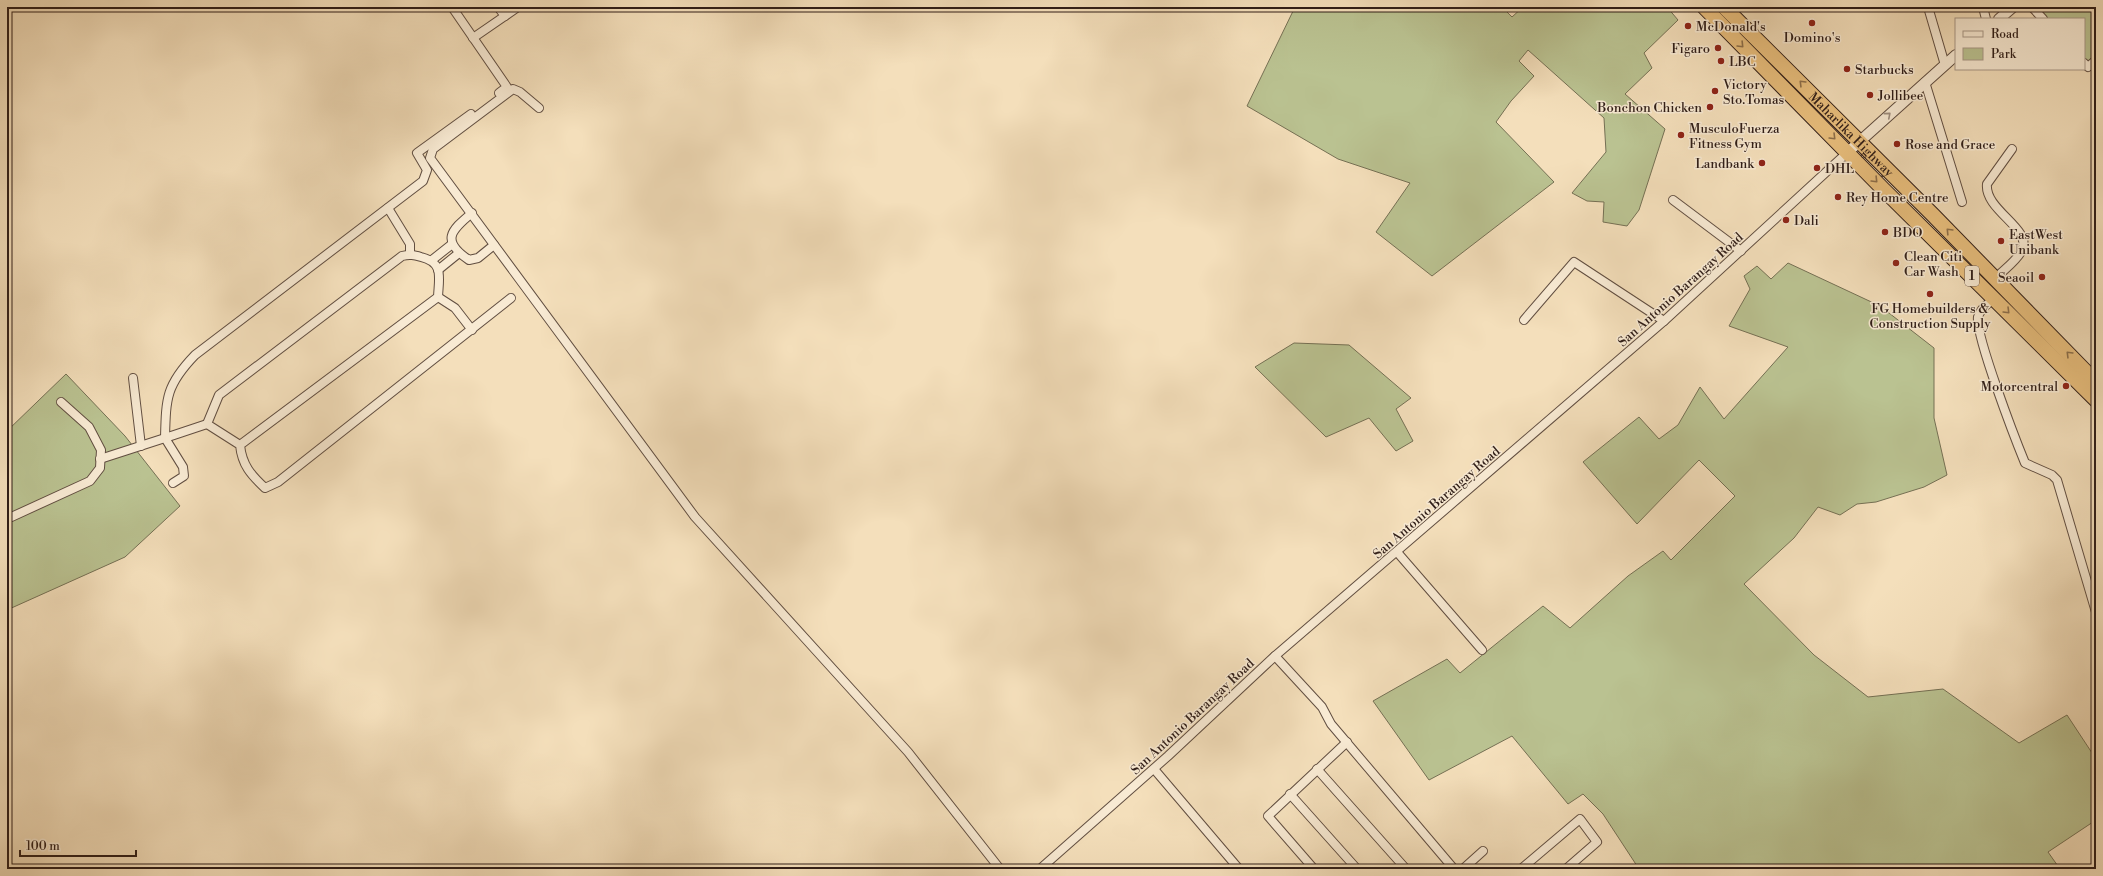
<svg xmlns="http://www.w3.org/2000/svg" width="2103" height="876" font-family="'Libre Bodoni',serif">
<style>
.green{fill:#bac291;stroke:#757054}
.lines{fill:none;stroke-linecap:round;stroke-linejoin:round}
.minor-casing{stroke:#614e41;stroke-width:10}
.tertiary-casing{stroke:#614e41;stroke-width:12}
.trunk-casing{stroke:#301e18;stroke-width:16}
.minor{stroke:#f8ead3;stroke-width:8}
.tertiary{stroke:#f8ead3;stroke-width:10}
.trunk{stroke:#eac07e;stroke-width:14}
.oneway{stroke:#8d6f4b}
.oneway2{stroke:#9e8e7f}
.poi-dot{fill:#8f2418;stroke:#f8ead3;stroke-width:1.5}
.labels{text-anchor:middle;stroke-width:3;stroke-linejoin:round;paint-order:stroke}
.shield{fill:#f8ead3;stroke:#6c5b50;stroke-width:1}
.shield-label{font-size:12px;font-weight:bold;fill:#301e18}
.poi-label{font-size:13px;fill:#301e18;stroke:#f8ead3;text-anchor:start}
.street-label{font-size:13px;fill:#301e18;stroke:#f8ead3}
</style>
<rect width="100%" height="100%" fill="#f4dfbb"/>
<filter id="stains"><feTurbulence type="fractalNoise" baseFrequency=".005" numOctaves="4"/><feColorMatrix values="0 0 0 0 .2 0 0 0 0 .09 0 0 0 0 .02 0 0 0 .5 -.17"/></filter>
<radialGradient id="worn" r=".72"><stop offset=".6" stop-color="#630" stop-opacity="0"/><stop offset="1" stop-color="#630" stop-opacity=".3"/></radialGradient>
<g class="green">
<path d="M1295 7H1502L1512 17 1523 7H1647L1649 9 1667 7 1678 20 1644 53 1652 68 1625 94 1665 129 1639 210 1627 226 1603 222 1604 202 1587 201 1572 193 1606 152 1604 118 1528 50 1519 61 1534 76 1511 101 1496 122 1554 182 1432 276 1376 232 1410 183 1338 159 1247 106Z"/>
<path d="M2037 7H2096V55L2087 62 2084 59V19H2048Z"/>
<path d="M1788 263 1880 306 1934 348V418L1947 475 1924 487 1876 502 1857 504 1840 515 1818 507 1794 538 1744 584 1814 655 1868 697 1943 689 2019 743 2067 715 2096 759V820L2048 852 2060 869H1639L1603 814 1583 794 1568 804 1512 736 1429 780 1373 701 1447 659 1460 673 1543 606 1570 628 1628 576 1663 551 1671 560 1735 496 1699 460 1637 524 1583 462 1639 417 1659 439 1678 425 1700 387 1724 419 1788 347 1729 326 1750 289 1744 276 1757 266 1771 279Z"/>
<path d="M1294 343 1349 345 1411 398 1396 409 1413 441 1396 451 1369 418 1326 437 1255 367Z"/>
<path d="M66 374 125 436 180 506 125 557 7 610V431Z"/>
</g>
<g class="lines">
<g class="minor-casing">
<g id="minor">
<path d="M452 7 507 87 499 93"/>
<path d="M498 7 505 16"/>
<path d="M1928 7 1945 65"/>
<path d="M1983 7 1986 19"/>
<path d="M2032 7 2043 19"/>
<path d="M473 38 518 7"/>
<path d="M2084 63 2088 67 2096 60"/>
<path d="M1925 82 1962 202"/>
<path d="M539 108 520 92 513 89 433 149 430 158 695 517 908 752 1000 869"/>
<path d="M1673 200 1741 251"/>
<path d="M388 208 410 244V254"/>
<path d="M472 213C450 231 441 241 469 260L478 258 494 245"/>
<path d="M432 260 451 245"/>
<path d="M438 270 459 253"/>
<path d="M1995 279C2003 270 2017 261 2022 250 2033 229 1984 210 1987 184L2012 149"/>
<path d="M438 297 455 308 472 330"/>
<path d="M1994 298C1988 304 1980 309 1978 317 1975 335 2016 441 2025 463L2052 475 2057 480 2096 612"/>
<path d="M1524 320 1574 262 1664 321"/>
<path d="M133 378 141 446"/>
<path d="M207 424 165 438C166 398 166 385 195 355L423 181 427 170 417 153 471 114"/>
<path d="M240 445 438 297C439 276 444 263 421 257 414 255 410 254 402 256L219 395 207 424 240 445C242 465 251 475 265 488L278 482 511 298"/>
<path d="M100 459 165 438 183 467 184 476 173 483"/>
<path d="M7 519 90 481 100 468 101 450 89 427 61 402"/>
<path d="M1397 552 1482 650"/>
<path d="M1275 656 1322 707 1331 724 1454 869"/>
<path d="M1154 769 1239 869"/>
<path d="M1317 769 1406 869"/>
<path d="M1290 794 1357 869"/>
<path d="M1040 869 1168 756 1275 656 1664 321 1848 152"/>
<path d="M1314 869 1268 816 1347 742"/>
<path d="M1463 869 1483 851"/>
<path d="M1521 869 1580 819 1597 842 1566 869"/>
</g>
</g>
<g class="tertiary-casing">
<g id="tertiary">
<path d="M1999 19 2013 7"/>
<path d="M1848 152 1956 55"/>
</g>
</g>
<g class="trunk-casing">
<g id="trunk">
<path d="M1704 7 1883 189 2096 400"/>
<path id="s1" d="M1724 7 1933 215 2096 382"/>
</g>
</g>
<use href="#minor" class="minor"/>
<use href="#tertiary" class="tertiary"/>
<use href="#trunk" class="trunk"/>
</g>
<defs><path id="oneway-chevron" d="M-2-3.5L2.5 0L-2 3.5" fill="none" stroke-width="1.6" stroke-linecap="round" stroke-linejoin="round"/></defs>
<g class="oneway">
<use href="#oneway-chevron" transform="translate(1741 45) rotate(46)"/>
<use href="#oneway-chevron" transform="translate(1802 83) rotate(-135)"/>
<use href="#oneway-chevron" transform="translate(1833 137) rotate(45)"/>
<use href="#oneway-chevron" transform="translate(1875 180) rotate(46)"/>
<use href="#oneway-chevron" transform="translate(1949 231) rotate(-134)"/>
<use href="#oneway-chevron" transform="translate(2007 311) rotate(45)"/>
<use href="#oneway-chevron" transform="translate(2069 354) rotate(-135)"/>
</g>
<use class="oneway2" href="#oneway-chevron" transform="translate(1888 115) rotate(-41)"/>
<g class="poi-dot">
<circle cx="1812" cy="23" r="4"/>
<circle cx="1688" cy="26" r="4"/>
<circle cx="1718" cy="48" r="4"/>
<circle cx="1721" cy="61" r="4"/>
<circle cx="1847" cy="69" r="4"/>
<circle cx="1715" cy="91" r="4"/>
<circle cx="1870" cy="95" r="4"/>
<circle cx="1710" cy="107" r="4"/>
<circle cx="1681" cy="135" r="4"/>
<circle cx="1897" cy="144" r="4"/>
<circle cx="1762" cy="163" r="4"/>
<circle cx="1817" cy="168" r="4"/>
<circle cx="1838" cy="197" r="4"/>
<circle cx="1786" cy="220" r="4"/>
<circle cx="1885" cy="232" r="4"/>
<circle cx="2001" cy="241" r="4"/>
<circle cx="1896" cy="263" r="4"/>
<circle cx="2042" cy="277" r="4"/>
<circle cx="1930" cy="294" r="4"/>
<circle cx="2066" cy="386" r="4"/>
</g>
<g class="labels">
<rect class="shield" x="1965" y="266" width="14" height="20" rx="3"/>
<g class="shield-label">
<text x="1972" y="280">1</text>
</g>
<g class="poi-label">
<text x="1696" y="31">McDonald's</text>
<text x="1812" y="42" text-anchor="middle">Domino's</text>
<text x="1710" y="53" text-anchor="end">Figaro</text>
<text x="1729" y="66">LBC</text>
<text x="1855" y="74">Starbucks</text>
<text x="1723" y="89">Victory<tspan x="1723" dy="15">Sto.Tomas</tspan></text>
<text x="1878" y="100">Jollibee</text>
<text x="1702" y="112" text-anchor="end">Bonchon Chicken</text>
<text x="1689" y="133">MusculoFuerza<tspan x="1689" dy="15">Fitness Gym</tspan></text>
<text x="1905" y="149">Rose and Grace</text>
<text x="1754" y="168" text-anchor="end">Landbank</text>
<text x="1825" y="173">DHL</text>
<text x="1846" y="202">Rey Home Centre</text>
<text x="1794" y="225">Dali</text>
<text x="1893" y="237">BDO</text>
<text x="2009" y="239">EastWest<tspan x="2009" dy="15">Unibank</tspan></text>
<text x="1904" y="261">Clean Citi<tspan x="1904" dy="15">Car Wash</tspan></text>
<text x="2034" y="282" text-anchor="end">Seaoil</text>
<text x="1930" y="313" text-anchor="middle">FG Homebuilders &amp;<tspan x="1930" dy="15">Construction Supply</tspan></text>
<text x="2058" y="391" text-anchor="end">Motorcentral</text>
</g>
<g class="street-label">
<text dy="5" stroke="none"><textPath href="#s1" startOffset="180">Maharlika Highway</textPath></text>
<text transform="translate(1680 289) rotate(-42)" y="5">San Antonio Barangay Road</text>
<text transform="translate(1436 502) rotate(-41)" y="5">San Antonio Barangay Road</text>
<text transform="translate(1192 716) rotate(-43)" y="5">San Antonio Barangay Road</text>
</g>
</g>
<rect width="2103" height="876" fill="none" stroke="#f4dfbb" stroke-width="24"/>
<rect x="8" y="8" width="2087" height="860" fill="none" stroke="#301e18" stroke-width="2"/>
<rect x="12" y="12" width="2079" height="852" fill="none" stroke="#301e18"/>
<rect x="1955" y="18" width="130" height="52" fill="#f8ead3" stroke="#a89888"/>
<rect x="1963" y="31" width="20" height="6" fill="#f8ead3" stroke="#a89888"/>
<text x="1991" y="38" font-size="12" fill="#301e18">Road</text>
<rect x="1963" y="48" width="20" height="12" fill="#bac291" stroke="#a89888"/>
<text x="1991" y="58" font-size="12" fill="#301e18">Park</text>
<path d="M20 850v6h116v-6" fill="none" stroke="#301e18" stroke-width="2"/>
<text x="26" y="850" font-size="12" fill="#301e18" stroke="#f8ead3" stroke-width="3" paint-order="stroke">100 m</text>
<rect width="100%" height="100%" filter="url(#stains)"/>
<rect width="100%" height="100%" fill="url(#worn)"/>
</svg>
